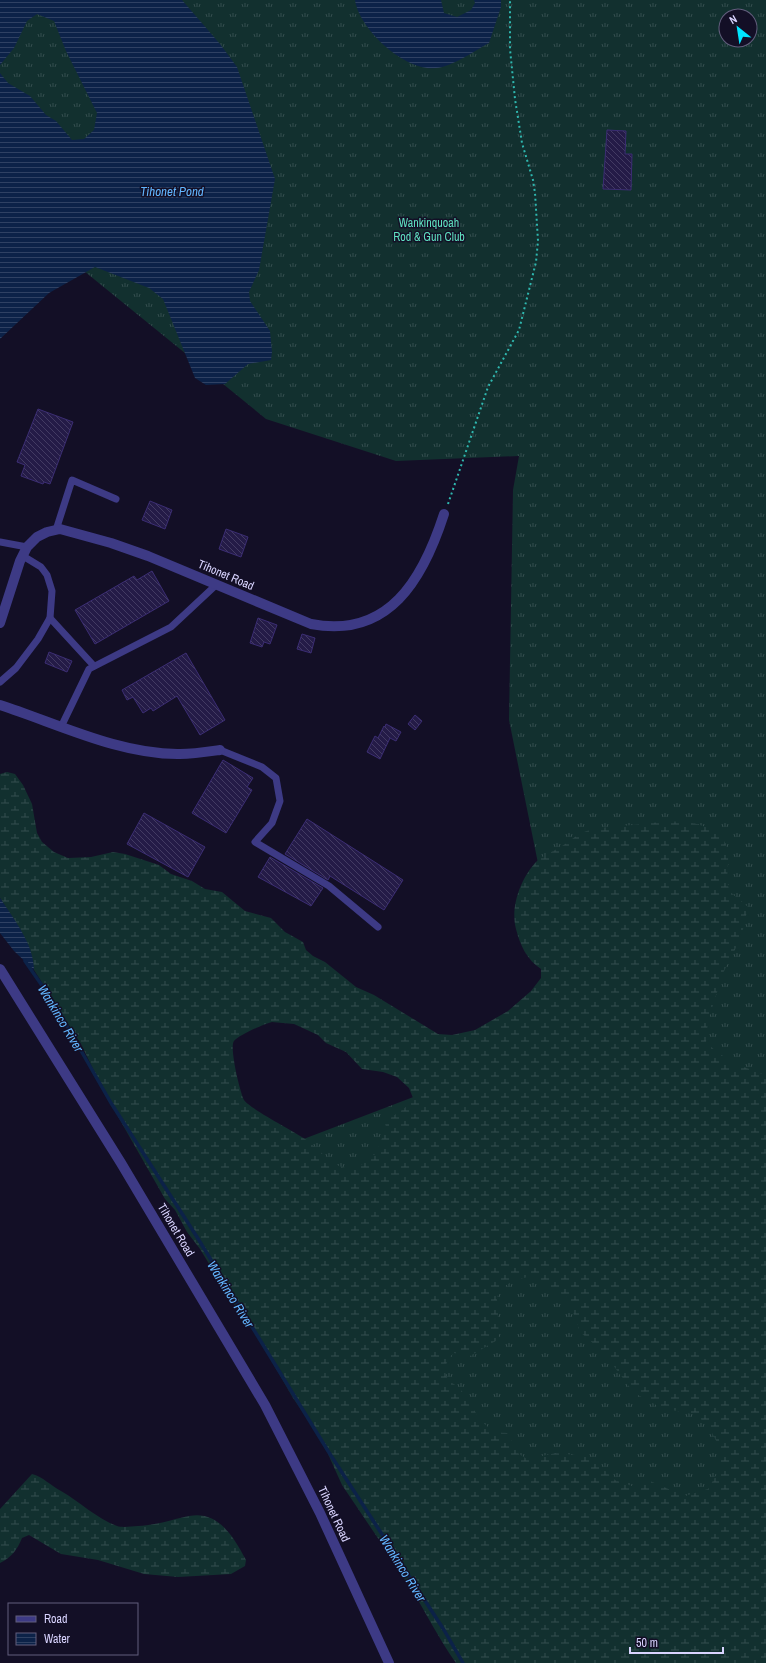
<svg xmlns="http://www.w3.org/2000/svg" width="766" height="1663" font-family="'Archivo Narrow',sans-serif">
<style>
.grass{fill:url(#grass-tufts);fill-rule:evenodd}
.wetland{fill:url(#wetland-marsh);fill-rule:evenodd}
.water{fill:url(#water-rules)}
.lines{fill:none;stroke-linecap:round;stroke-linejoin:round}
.stream{stroke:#0c2248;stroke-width:3.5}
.building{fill:url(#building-back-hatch);stroke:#3b2d73}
.path{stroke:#2fb8b0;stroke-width:2;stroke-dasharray:2 3;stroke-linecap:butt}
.lane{stroke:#3d3a85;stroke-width:7}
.street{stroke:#3d3a85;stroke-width:10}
.labels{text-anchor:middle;stroke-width:3;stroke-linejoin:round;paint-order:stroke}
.park-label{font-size:12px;fill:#5fe0c0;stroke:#130f26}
.street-label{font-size:12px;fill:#d9d4ff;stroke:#130f26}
.water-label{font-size:13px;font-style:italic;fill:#62b6ff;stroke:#130f26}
</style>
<defs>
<pattern id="grass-tufts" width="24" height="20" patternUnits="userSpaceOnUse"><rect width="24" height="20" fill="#12302f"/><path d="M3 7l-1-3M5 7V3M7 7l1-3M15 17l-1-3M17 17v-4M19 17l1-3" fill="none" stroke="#344d4e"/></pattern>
<pattern id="wetland-marsh" width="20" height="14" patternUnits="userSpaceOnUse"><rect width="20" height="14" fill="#12302f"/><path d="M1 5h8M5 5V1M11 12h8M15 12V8" fill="none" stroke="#344d4e"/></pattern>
<pattern id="water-rules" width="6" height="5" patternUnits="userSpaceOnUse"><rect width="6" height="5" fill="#0c2248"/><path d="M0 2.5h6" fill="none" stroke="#2f4163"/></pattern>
<pattern id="building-back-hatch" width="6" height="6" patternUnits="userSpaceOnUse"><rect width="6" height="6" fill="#241b47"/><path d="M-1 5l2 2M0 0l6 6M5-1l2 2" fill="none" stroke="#433b63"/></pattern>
</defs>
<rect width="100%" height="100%" fill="#130f26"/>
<path class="grass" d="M0 0H766V1663H584L204 1177 573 1036 509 720 513 490 519 456 396 461 266 419 68 258 0 233ZM726 16H750V40H726Z"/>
<g class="wetland">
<path d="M7 772 15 774 23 785 32 804 37 833 42 842 54 852 68 858 91 857 113 852 125 854 159 865 171 874 192 881 205 889 222 892 245 911 271 918 285 932 303 942 306 950 313 956 325 962 356 987 374 995 438 1034 452 1035 475 1030 508 1011 531 991 541 978V969C527 960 520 945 516 929 510 907 521 878 536 862 543 855 554 851 562 846 572 840 579 832 591 830 607 826 625 826 642 824 667 821 699 817 720 836 734 849 725 870 728 885 729 895 742 900 748 907L741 938 723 973 708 1021 706 1042 719 1054 730 1059 732 1067C749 1064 751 1073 766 1074V1663H456C439 1639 426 1613 411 1588 405 1579 397 1572 394 1562L342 1485 328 1454V1449L293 1398 256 1334 243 1319 200 1249 187 1232 175 1210 165 1199 104 1092 81 1044 34 970 29 948 19 928 0 898V774ZM272 1022 294 1024 318 1035 326 1043 346 1052 362 1069 383 1072 397 1077 409 1088 413 1098C407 1109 397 1112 388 1120 386 1123 385 1128 384 1131 378 1152 375 1160 353 1168 338 1173 316 1146 305 1139 294 1131 250 1109 244 1100 240 1092 229 1047 234 1041 239 1035 264 1024 272 1022ZM533 1276 568 1298 580 1332 604 1353 634 1393 662 1408 697 1415 710 1429 721 1450V1467L708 1489 685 1496 650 1481 632 1486 615 1480 595 1461 585 1456 556 1453 527 1459 519 1454 507 1433C479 1433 475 1405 459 1388 455 1384 448 1382 446 1375 443 1367 448 1359 454 1353L470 1356 499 1339 497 1299 499 1290 514 1280Z"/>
<path d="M32 1474C43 1477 50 1485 61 1491 80 1502 96 1518 117 1526 123 1528 132 1526 138 1526 157 1525 170 1520 189 1516 219 1510 234 1538 246 1560L245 1566 231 1574 178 1577 144 1574 98 1560 61 1554 29 1535 22 1538C17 1550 12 1557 0 1563V1509Z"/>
</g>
<g class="water">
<path d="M0 0H182L220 44 237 67 275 179 259 270 249 292 250 301 270 331 272 352 271 360 248 364 225 384 206 385 195 378 163 299 149 288 95 267 49 293 0 339V73L8 83 30 96 46 115 56 121 72 140 84 139 94 130 97 113 66 51 54 21 37 14 27 21 14 48 0 65Z"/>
<path d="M355 0H441L444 13 457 17 471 10 475 3 474 0H501V7L489 43C474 51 452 67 436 68 405 72 359 29 355 0Z"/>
<path d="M0 898C13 918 34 944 34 970L14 951 0 933Z"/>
</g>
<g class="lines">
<path class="stream" d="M25 961 52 1000 111 1103 197 1237 328 1451 444 1630 463 1663"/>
</g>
<g class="building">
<path d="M607 130 626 131 625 154H632L631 190 603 189Z"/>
<path d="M38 409 73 422 50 484 44 482 43 484 21 476 25 465 17 462Z"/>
<path d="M150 501 172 510 165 529 142 520Z"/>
<path d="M226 529 248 537 241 557 219 549Z"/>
<path d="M152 571 169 601 95 644 75 610 134 576 137 580Z"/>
<path d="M258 618 277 625 270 644 264 642 262 647 250 643Z"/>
<path d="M302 634 315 638 311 653 297 649Z"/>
<path d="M49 652 72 661 67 672 45 663Z"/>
<path d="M186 653 225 720 200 735 177 696 153 711 151 708 143 713 133 697 127 700 122 690Z"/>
<path d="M415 715 422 721 415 730 408 724Z"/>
<path d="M386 724 401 732 396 741 390 738 380 759 367 752 375 736 378 738 384 726 385 727Z"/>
<path d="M223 760 253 778 247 787 252 790 226 833 192 813Z"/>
<path d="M144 813 205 847 188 877 127 844Z"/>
<path d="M307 819 403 880 384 910 330 876 328 880 285 854Z"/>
<path d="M270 857 323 888 311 906 258 877Z"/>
</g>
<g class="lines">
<path class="path" d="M448 504 488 387 519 330 536 262 538 241 535 193 533 180 522 143 515 99 510 49V0"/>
<g class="lane">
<path d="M56 530 72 480 116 499"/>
<path d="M0 542 27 547"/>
<path d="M50 618 94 666"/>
<path d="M0 682 16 668 38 639 50 618 52 591 47 575 41 567 23 556"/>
<path d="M61 727 89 669 171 627 216 585"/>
<path d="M220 750 262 767 276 778 280 801 272 823 255 842 329 886 378 927"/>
</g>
<g class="street">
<path d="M0 623 20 561 27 547 37 537 47 532 60 529 111 543 148 556 311 624C389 639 423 579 444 514"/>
<path d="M0 705C56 723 120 755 180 754 193 754 206 752 220 750"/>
<path d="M0 969 121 1163 265 1405 320 1513 389 1663"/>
</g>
</g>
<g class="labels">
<g class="park-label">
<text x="429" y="227">Wankinquoah<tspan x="429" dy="14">Rod &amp; Gun Club</tspan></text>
</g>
<g class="street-label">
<text transform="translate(226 575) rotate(23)" y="4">Tihonet Road</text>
<text transform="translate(176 1230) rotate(59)" y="4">Tihonet Road</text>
<text transform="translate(334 1514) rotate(65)" y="4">Tihonet Road</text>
</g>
<g class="water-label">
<text x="172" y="196">Tihonet Pond</text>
<text transform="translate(61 1018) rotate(59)" y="5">Wankinco River</text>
<text transform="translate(231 1294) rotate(58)" y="5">Wankinco River</text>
<text transform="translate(403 1568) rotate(58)" y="5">Wankinco River</text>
</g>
</g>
<rect x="8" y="1603" width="130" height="52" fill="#130f26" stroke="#625e7d"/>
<rect x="16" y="1616" width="20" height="6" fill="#3d3a85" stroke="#625e7d"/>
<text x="44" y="1623" font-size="12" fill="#d9d4ff">Road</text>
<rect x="16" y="1633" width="20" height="12" fill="url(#water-rules)" stroke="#625e7d"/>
<text x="44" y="1643" font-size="12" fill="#d9d4ff">Water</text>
<g transform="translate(738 28) rotate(330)"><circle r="19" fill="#130f26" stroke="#625e7d"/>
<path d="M0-3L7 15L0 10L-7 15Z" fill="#00e5ff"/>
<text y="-6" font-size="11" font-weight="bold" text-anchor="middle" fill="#d9d4ff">N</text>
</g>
<path d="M630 1647v6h93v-6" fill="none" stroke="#d9d4ff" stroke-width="2"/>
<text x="636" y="1647" font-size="12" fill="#d9d4ff" stroke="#130f26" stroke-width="3" paint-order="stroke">50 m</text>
</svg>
